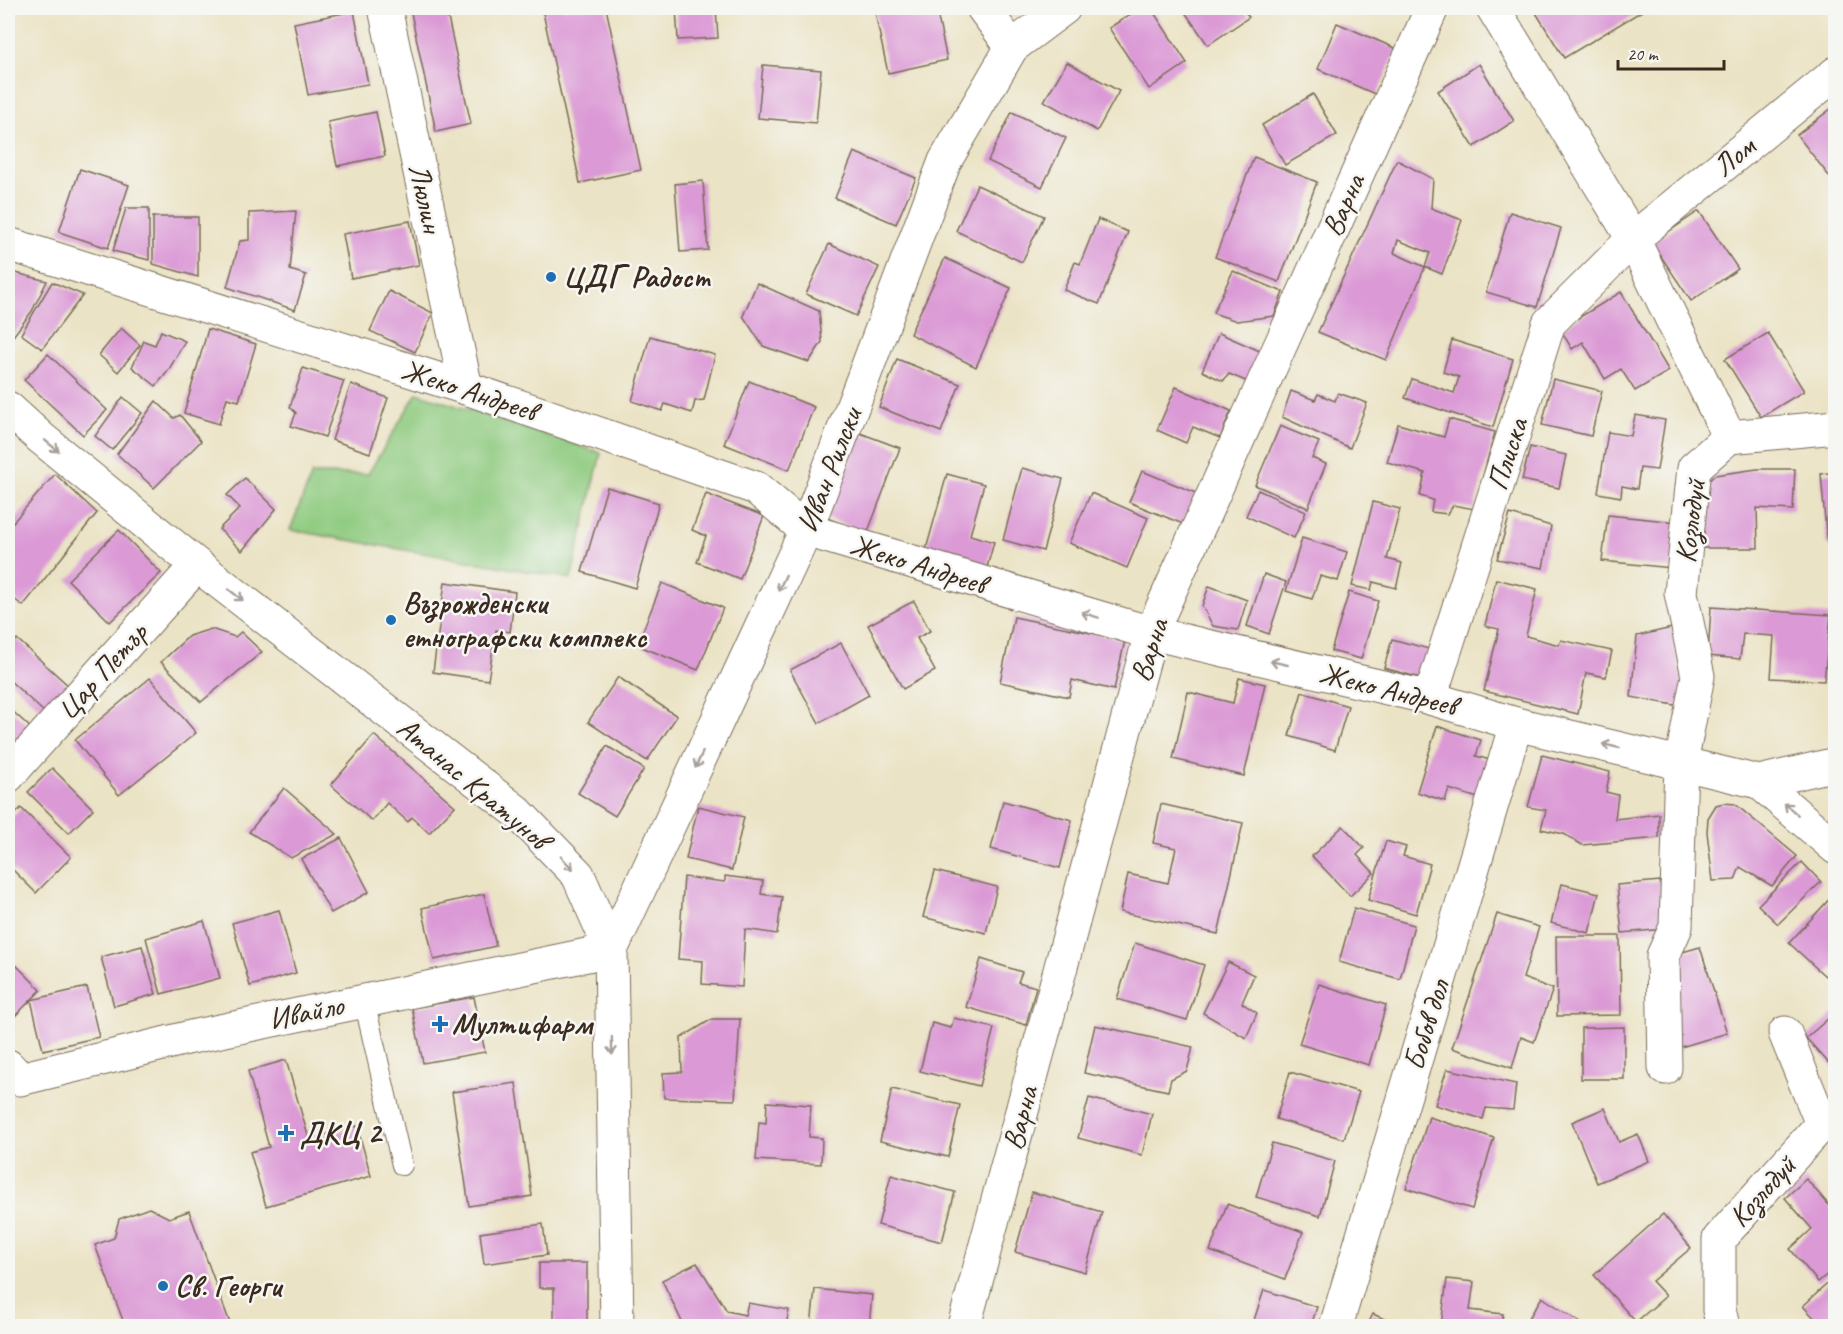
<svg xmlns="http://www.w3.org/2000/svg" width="1843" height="1334" font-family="Caveat,sans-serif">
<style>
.green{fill:#8fcb80;stroke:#657a4f;stroke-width:1.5}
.building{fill:#db9ad6}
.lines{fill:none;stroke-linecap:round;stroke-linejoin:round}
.service-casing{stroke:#796b58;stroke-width:22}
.minor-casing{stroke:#796b58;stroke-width:35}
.tertiary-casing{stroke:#796b58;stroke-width:35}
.service{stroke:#fff;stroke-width:20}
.minor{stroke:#fff;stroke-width:33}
.tertiary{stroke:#fff;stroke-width:33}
.oneway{stroke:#a79f9a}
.poi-dot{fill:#1f6fb2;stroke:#f6f6f2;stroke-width:2}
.labels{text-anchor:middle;stroke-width:5;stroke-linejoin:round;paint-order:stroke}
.street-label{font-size:30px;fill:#3b2a1e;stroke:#f6f6f2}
.poi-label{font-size:30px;font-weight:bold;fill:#3b2a1e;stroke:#f6f6f2;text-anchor:start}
</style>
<rect width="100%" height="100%" fill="#f6f6f2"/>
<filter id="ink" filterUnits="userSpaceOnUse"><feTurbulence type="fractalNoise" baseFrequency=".0167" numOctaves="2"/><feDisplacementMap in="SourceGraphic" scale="12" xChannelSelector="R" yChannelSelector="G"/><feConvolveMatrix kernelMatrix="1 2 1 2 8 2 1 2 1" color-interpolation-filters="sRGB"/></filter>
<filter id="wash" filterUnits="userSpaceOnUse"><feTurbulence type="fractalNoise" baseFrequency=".008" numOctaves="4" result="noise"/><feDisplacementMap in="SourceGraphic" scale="24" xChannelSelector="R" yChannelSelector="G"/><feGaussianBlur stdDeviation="1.35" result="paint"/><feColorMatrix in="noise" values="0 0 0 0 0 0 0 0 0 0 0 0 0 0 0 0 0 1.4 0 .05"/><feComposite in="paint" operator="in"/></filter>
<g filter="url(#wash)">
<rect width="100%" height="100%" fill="#ebe3c5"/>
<path class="green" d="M417 393 601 453 571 579 290 530 312 474H368Z"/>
<g id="blocks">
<g class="building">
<path d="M410 8H446L471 124 436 132Z"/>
<path d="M542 8H606L641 170 580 183Z"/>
<path d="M676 8H716L718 38 678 40Z"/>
<path d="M874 8H936L947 60 888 73Z"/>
<path d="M1140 8H1151L1187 63 1149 89 1109 28Z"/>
<path d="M1182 8H1242L1249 17 1208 45Z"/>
<path d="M1533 8H1647L1564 58Z"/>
<path d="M354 11 368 84 308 95 294 23Z"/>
<path d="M1337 23 1397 49 1377 95 1318 69Z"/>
<path d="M1067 62 1119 91 1097 131 1044 101Z"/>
<path d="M1479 64 1514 121 1474 147 1438 91Z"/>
<path d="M763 65 821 70 816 123 758 118Z"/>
<path d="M1313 94 1337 135 1285 165 1262 125Z"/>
<path d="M1836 105V185L1797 135Z"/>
<path d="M376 112 385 156 337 166 328 122Z"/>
<path d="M1012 112 1066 138 1042 187 988 161Z"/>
<path d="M854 152 916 178 896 224 835 198Z"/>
<path d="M1254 157 1317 182 1279 282 1215 257Z"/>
<path d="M1397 160 1433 179 1431 208 1462 220 1442 274 1425 267 1430 253 1398 240 1394 253 1425 267 1386 360 1318 332Z"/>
<path d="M80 169 129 185 108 248 59 232Z"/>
<path d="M703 181 708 250 680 252 675 184Z"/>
<path d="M977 185 1044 216 1022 262 956 231Z"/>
<path d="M126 208H149V260L113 251Z"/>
<path d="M296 211 290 270 306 275 295 310 227 287 240 241 249 240V213Z"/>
<path d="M1699 211 1738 269 1691 301 1652 243Z"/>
<path d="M1510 212 1561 228 1537 307 1486 292Z"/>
<path d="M153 217H198V277L153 264Z"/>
<path d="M1098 219 1128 232 1099 304 1064 290 1075 262 1080 264Z"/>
<path d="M410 221 419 265 351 278 343 234Z"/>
<path d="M829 244 879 267 856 316 806 294Z"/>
<path d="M945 258 1011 288 976 367 910 334Z"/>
<path d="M8 271 47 281 32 311 8 343Z"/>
<path d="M1233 271 1283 292 1274 316 1237 321 1213 313Z"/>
<path d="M52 282 83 295 42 349 21 334Z"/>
<path d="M757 283 819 311 822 342 809 362 763 346 743 316Z"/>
<path d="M389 291 433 313 415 352 370 331Z"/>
<path d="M1621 292 1669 371 1635 391 1621 369 1605 379 1583 342 1572 349 1560 329Z"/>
<path d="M121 328 140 345 118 372 99 355Z"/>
<path d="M208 329 256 344 239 401 227 398 219 424 184 413Z"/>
<path d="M161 331 185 341 168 371 156 386 132 367 144 341 155 345Z"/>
<path d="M1219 333 1262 352 1248 382 1229 374 1223 381 1202 371Z"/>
<path d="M1768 333 1804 391 1761 417 1725 359Z"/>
<path d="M650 336 715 355 704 400 695 401 692 413 665 404 662 411 632 401Z"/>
<path d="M1452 340 1513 359 1493 427 1405 398 1412 379 1454 393 1459 377 1443 372Z"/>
<path d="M48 354 107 410 83 435 24 380Z"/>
<path d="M897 359 960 384 941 432 879 407Z"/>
<path d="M303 368 344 381 325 437 291 426 296 413 290 407Z"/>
<path d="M1553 379 1602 391 1591 436 1542 425Z"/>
<path d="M749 381 814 407 789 470 724 444Z"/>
<path d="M351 384 388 398 370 453 332 440Z"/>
<path d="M1176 387 1231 411 1220 438 1193 427 1186 443 1157 430Z"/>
<path d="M1291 391 1315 400 1318 394 1335 401 1338 393 1367 403 1350 448 1282 417Z"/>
<path d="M123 397 142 413 112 450 95 436Z"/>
<path d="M156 401 174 418 180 415 201 441 154 488 117 454Z"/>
<path d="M1635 415 1665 420 1657 470 1640 468 1637 489 1622 486 1621 497 1598 493 1608 432 1631 436Z"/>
<path d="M1449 419 1495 432 1474 509 1453 505 1448 514 1431 512 1433 500 1420 496 1425 473 1387 462 1398 424 1444 437Z"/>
<path d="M1280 426 1319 442 1312 458 1326 464 1308 508 1255 485Z"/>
<path d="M860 433 900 448 867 534 827 518Z"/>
<path d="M1530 447 1566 455 1559 488 1522 480Z"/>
<path d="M1022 468 1063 479 1043 551 1003 540Z"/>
<path d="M1757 469H1795L1793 510 1757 508 1758 548H1700L1703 486 1715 475Z"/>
<path d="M1142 471 1196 493 1183 524 1129 502Z"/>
<path d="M1836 472V543L1827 544 1821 474Z"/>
<path d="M55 474 97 513 23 606 8 594V528Z"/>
<path d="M947 474 984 484 970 535 994 542 986 571 925 553Z"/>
<path d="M245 478 276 509 242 551 219 529 240 508 227 495Z"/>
<path d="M607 487 659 503 635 588 582 572Z"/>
<path d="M1258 490 1306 512 1294 538 1246 516Z"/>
<path d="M1091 493 1148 518 1127 568 1069 543Z"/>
<path d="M706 494 764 516 740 579 697 562 706 536 692 530Z"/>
<path d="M1373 502 1400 509 1387 559 1402 563 1396 588 1373 582 1371 590 1352 586Z"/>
<path d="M1510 514 1551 526 1543 568 1497 559Z"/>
<path d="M1608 515 1677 522 1672 568 1602 561Z"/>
<path d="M119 530 161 573 110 622 68 580Z"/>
<path d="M1302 538 1347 552 1338 581 1320 576 1312 599 1286 591Z"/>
<path d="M1264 574 1286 582 1269 634 1247 626Z"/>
<path d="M1496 579 1537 589 1526 636 1559 645 1561 640 1612 651 1606 677 1586 673 1578 714 1484 691 1499 629 1485 626Z"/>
<path d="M445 582 515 592 510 632 496 630 488 680 433 672Z"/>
<path d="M662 583 723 608 698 670 637 645Z"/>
<path d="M1209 586 1247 600 1238 630 1213 626 1202 606Z"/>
<path d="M1349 592 1378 601 1361 659 1331 651Z"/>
<path d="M914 601 930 631 917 638 935 671 903 689 868 625Z"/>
<path d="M1711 607 1831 615 1824 681 1771 678 1774 636 1743 634 1740 659 1708 656Z"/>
<path d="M1014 617 1125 640 1114 690 1072 680 1069 697 1000 682Z"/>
<path d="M1672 628 1683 685 1680 706 1631 697 1637 636Z"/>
<path d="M211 629 235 637 241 632 262 652 201 702 161 662 189 636Z"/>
<path d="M17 639 70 687 45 713 8 679V650Z"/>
<path d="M1392 639 1429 649 1421 678 1384 668Z"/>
<path d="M841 643 869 695 819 723 790 670Z"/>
<path d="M618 677 677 716 647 761 588 722Z"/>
<path d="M150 678 196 733 119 795 75 740Z"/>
<path d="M1239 678 1265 684 1244 776 1173 759 1188 692 1233 703Z"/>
<path d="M1302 692 1348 706 1335 750 1289 736Z"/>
<path d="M8 707 32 729 8 756Z"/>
<path d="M1437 726 1481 740 1476 756 1490 760 1478 798 1449 789 1445 801 1417 792Z"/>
<path d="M374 735 455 806 429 833 412 817 408 822 387 803 372 821 331 785Z"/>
<path d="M607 746 644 769 615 816 578 793Z"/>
<path d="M1542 755 1610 772 1606 792 1618 795 1615 819 1659 814V838L1582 845 1564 834 1541 829 1546 810 1528 807Z"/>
<path d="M52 768 93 809 69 833 28 792Z"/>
<path d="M284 788 337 834 291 858 249 832Z"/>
<path d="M1003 801 1072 820 1060 868 991 849Z"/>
<path d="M1724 803 1735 804 1797 856 1772 886 1740 867 1735 880 1713 881 1707 832 1708 818 1716 805Z"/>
<path d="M1161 804 1243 823 1218 934 1120 912 1128 874 1168 883 1176 848 1153 843Z"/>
<path d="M698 806 744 817 732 870 686 859Z"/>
<path d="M21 808 71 857 36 893 8 865V822Z"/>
<path d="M1343 826 1364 848 1357 855 1374 873 1350 896 1312 856Z"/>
<path d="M341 838 369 892 331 913 301 859Z"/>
<path d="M1386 841 1406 847 1403 856 1430 864 1416 914 1368 900Z"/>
<path d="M1802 862 1821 882 1778 924 1758 905Z"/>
<path d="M935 871 997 887 986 933 923 917Z"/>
<path d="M725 876 763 881 761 894 782 897 777 934 745 929 742 987 702 984 703 961 678 959 684 877 725 882Z"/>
<path d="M1660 881 1665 929 1622 933 1617 885Z"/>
<path d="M1562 884 1599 893 1589 933 1551 923Z"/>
<path d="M1836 892V965L1825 976 1789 943Z"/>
<path d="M484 894 496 946 434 960 422 908Z"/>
<path d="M1354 908 1414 925 1400 979 1339 962Z"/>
<path d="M279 910 296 973 250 986 232 923Z"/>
<path d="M1497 914 1539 927 1523 978 1553 989 1534 1042 1521 1037 1512 1068 1452 1048Z"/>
<path d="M204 921 220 978 161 994 146 938Z"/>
<path d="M1556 936H1620L1621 1015 1557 1016Z"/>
<path d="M1135 943 1204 965 1187 1020 1117 999Z"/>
<path d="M142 946 156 994 114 1006 101 957Z"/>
<path d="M1700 947 1727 1033 1678 1048 1665 957Z"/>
<path d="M981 959 1022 972 1018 982 1036 987 1026 1025 966 1007Z"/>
<path d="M1228 962 1254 975 1242 1003 1257 1013 1246 1038 1203 1013Z"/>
<path d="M14 963 41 990 8 1023V969Z"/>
<path d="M1319 984 1386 1005 1369 1065 1299 1044Z"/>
<path d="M87 987 99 1037 43 1050 31 1000Z"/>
<path d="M474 997 485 1052 423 1063 412 1008Z"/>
<path d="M1836 1012V1071L1806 1038Z"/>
<path d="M954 1018 994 1028 979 1086 920 1071 932 1023 951 1028Z"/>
<path d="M712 1019H740L735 1100 664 1098 663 1073 682 1072 681 1038Z"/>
<path d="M1095 1025 1193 1047 1187 1071 1171 1079 1168 1091 1084 1073Z"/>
<path d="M1624 1027V1079H1581V1028Z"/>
<path d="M286 1060 309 1139 357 1126 371 1176 266 1206 250 1152 269 1147 248 1071Z"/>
<path d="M1447 1069 1516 1084 1513 1110 1486 1108 1483 1119 1435 1105Z"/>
<path d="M1290 1072 1359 1092 1344 1139 1276 1119Z"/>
<path d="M516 1083 532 1196 469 1206 452 1092Z"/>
<path d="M892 1089 960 1105 948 1157 880 1141Z"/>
<path d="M1089 1098 1152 1114 1142 1155 1078 1138Z"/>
<path d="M767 1102 811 1105 809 1137 822 1138 821 1164 756 1160 759 1122 766 1123Z"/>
<path d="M1605 1108 1619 1142 1638 1134 1649 1161 1597 1183 1572 1122Z"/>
<path d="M1429 1117 1494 1138 1472 1209 1406 1188Z"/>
<path d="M1272 1143 1335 1161 1320 1216 1256 1197Z"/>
<path d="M891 1175 955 1192 942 1242 878 1225Z"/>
<path d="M1806 1179 1836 1213V1267L1818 1282 1790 1249 1812 1229 1785 1198Z"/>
<path d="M1032 1192 1102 1212 1085 1272 1015 1252Z"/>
<path d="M1227 1204 1303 1232 1285 1279 1210 1251Z"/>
<path d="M149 1208 169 1218 189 1211 231 1326H125L95 1245 114 1238 119 1219Z"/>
<path d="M1663 1214 1691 1248 1652 1281 1666 1296 1636 1322 1594 1275Z"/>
<path d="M543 1224 547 1255 484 1264 480 1233Z"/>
<path d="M539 1263H587V1326H554V1288H539Z"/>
<path d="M697 1263 727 1311 745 1315 748 1303 789 1310 786 1326H684L662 1280Z"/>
<path d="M1836 1276V1326H1822L1803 1306Z"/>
<path d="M1447 1279 1474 1282 1470 1310 1503 1314 1501 1326H1441Z"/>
<path d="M815 1289 872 1295 869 1326H811Z"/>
<path d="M1264 1290 1317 1307 1311 1326H1252Z"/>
<path d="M1542 1297 1585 1326H1524Z"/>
<path d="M1373 1314 1400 1326H1367Z"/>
<path d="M8 1317 19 1326H8Z"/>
</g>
</g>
</g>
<g filter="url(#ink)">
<use href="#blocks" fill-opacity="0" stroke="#796b58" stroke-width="1.5"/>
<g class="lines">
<g class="service-casing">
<path id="service" d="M364 1000 402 1165"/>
</g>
<g class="minor-casing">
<g id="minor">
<path d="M385 8 466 388"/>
<path d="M983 8 1012 47"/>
<path d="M1493 8 1633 239 1729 437 1694 468 1681 593 1698 676 1681 763 1676 927 1663 956 1665 1068"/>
<path d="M8 244 466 388 756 488 806 530 1151 633 1430 698 1516 724 1759 782 1836 848"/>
<path d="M1729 437 1836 427"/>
<path d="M1430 698 1549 323 1633 239 1836 73"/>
<path d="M8 776 197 565"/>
<path d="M1759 782 1836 764"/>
<path d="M8 1066 20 1079 191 1037 611 950 806 530 945 161 1012 47 1064 8"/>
<path d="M964 1326 1151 633 1432 8"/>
<path d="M1336 1326 1516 724"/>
<path d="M1723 1326 1719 1310V1239L1822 1124 1785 1033"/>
</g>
</g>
<g class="tertiary-casing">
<path id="tertiary" d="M8 408 41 438 197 565 516 811 578 875 611 950 617 1326"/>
</g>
<use href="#service" class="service"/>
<use href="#minor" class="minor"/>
<use href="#tertiary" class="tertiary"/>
</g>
<defs><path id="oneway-shaft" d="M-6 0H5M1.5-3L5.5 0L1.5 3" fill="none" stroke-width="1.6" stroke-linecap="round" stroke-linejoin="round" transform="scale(1.5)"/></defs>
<g class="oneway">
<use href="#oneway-shaft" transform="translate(52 446) rotate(39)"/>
<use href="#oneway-shaft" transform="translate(782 583) rotate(115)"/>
<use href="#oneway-shaft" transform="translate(236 595) rotate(38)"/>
<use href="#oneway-shaft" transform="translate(1090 615) rotate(-163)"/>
<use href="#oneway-shaft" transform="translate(1279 663) rotate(-167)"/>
<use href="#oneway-shaft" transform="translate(1611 746) rotate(-167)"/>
<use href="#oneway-shaft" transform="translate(699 760) rotate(115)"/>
<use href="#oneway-shaft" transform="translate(1791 809) rotate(-139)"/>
<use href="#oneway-shaft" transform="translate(567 863) rotate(46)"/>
<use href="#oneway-shaft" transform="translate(612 1046) rotate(89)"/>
</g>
</g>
<g class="poi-dot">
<circle cx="551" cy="277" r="6"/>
<circle cx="391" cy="620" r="6"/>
<path d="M437 1015h6v6h6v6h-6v6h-6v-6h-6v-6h6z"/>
<path d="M283 1124h6v6h6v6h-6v6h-6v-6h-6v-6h6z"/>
<circle cx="163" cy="1286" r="6"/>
</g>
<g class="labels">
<g class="street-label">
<text transform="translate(1734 156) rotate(-39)" y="10">Лом</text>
<text transform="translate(426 198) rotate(78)" y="10">Люлин</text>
<text transform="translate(1343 205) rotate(-66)" y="10">Варна</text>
<text transform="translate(469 390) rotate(18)" y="10">Жеко Андреев</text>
<text transform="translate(1507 454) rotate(-72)" y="10">Плиска</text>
<text transform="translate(829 470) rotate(-69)" y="10">Иван Рилски</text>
<text transform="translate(1690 521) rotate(-83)" y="10">Козлодуй</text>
<text transform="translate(918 564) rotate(17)" y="10">Жеко Андреев</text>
<text transform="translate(1149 650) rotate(-72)" y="10">Варна</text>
<text transform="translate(102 671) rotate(-48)" y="10">Цар Петър</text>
<text transform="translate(1388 689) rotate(14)" y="10">Жеко Андреев</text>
<text transform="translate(473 783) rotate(40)" y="10">Атанас Кратунов</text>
<text transform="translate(306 1012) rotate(-12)" y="10">Ивайло</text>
<text transform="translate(1426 1025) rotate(-73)" y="10">Бобов дол</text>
<text transform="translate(1020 1118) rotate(-75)" y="10">Варна</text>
<text transform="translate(1762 1191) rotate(-48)" y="10">Козлодуй</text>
</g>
<g class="poi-label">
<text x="563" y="287">ЦДГ Радост</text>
<text x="403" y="613">Възрожденски<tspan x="403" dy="34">етнографски комплекс</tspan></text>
<text x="452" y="1034">Мултифарм</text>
<text x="300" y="1143">ДКЦ 2</text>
<text x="175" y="1296">Св. Георги</text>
</g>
</g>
<rect width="1843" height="1334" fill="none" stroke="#f6f6f2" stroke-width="30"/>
<path d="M1618 60v9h106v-9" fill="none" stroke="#3b2a1e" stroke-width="3"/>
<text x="1627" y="60" font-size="18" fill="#3b2a1e" stroke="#f6f6f2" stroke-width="4.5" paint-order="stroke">20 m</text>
</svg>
